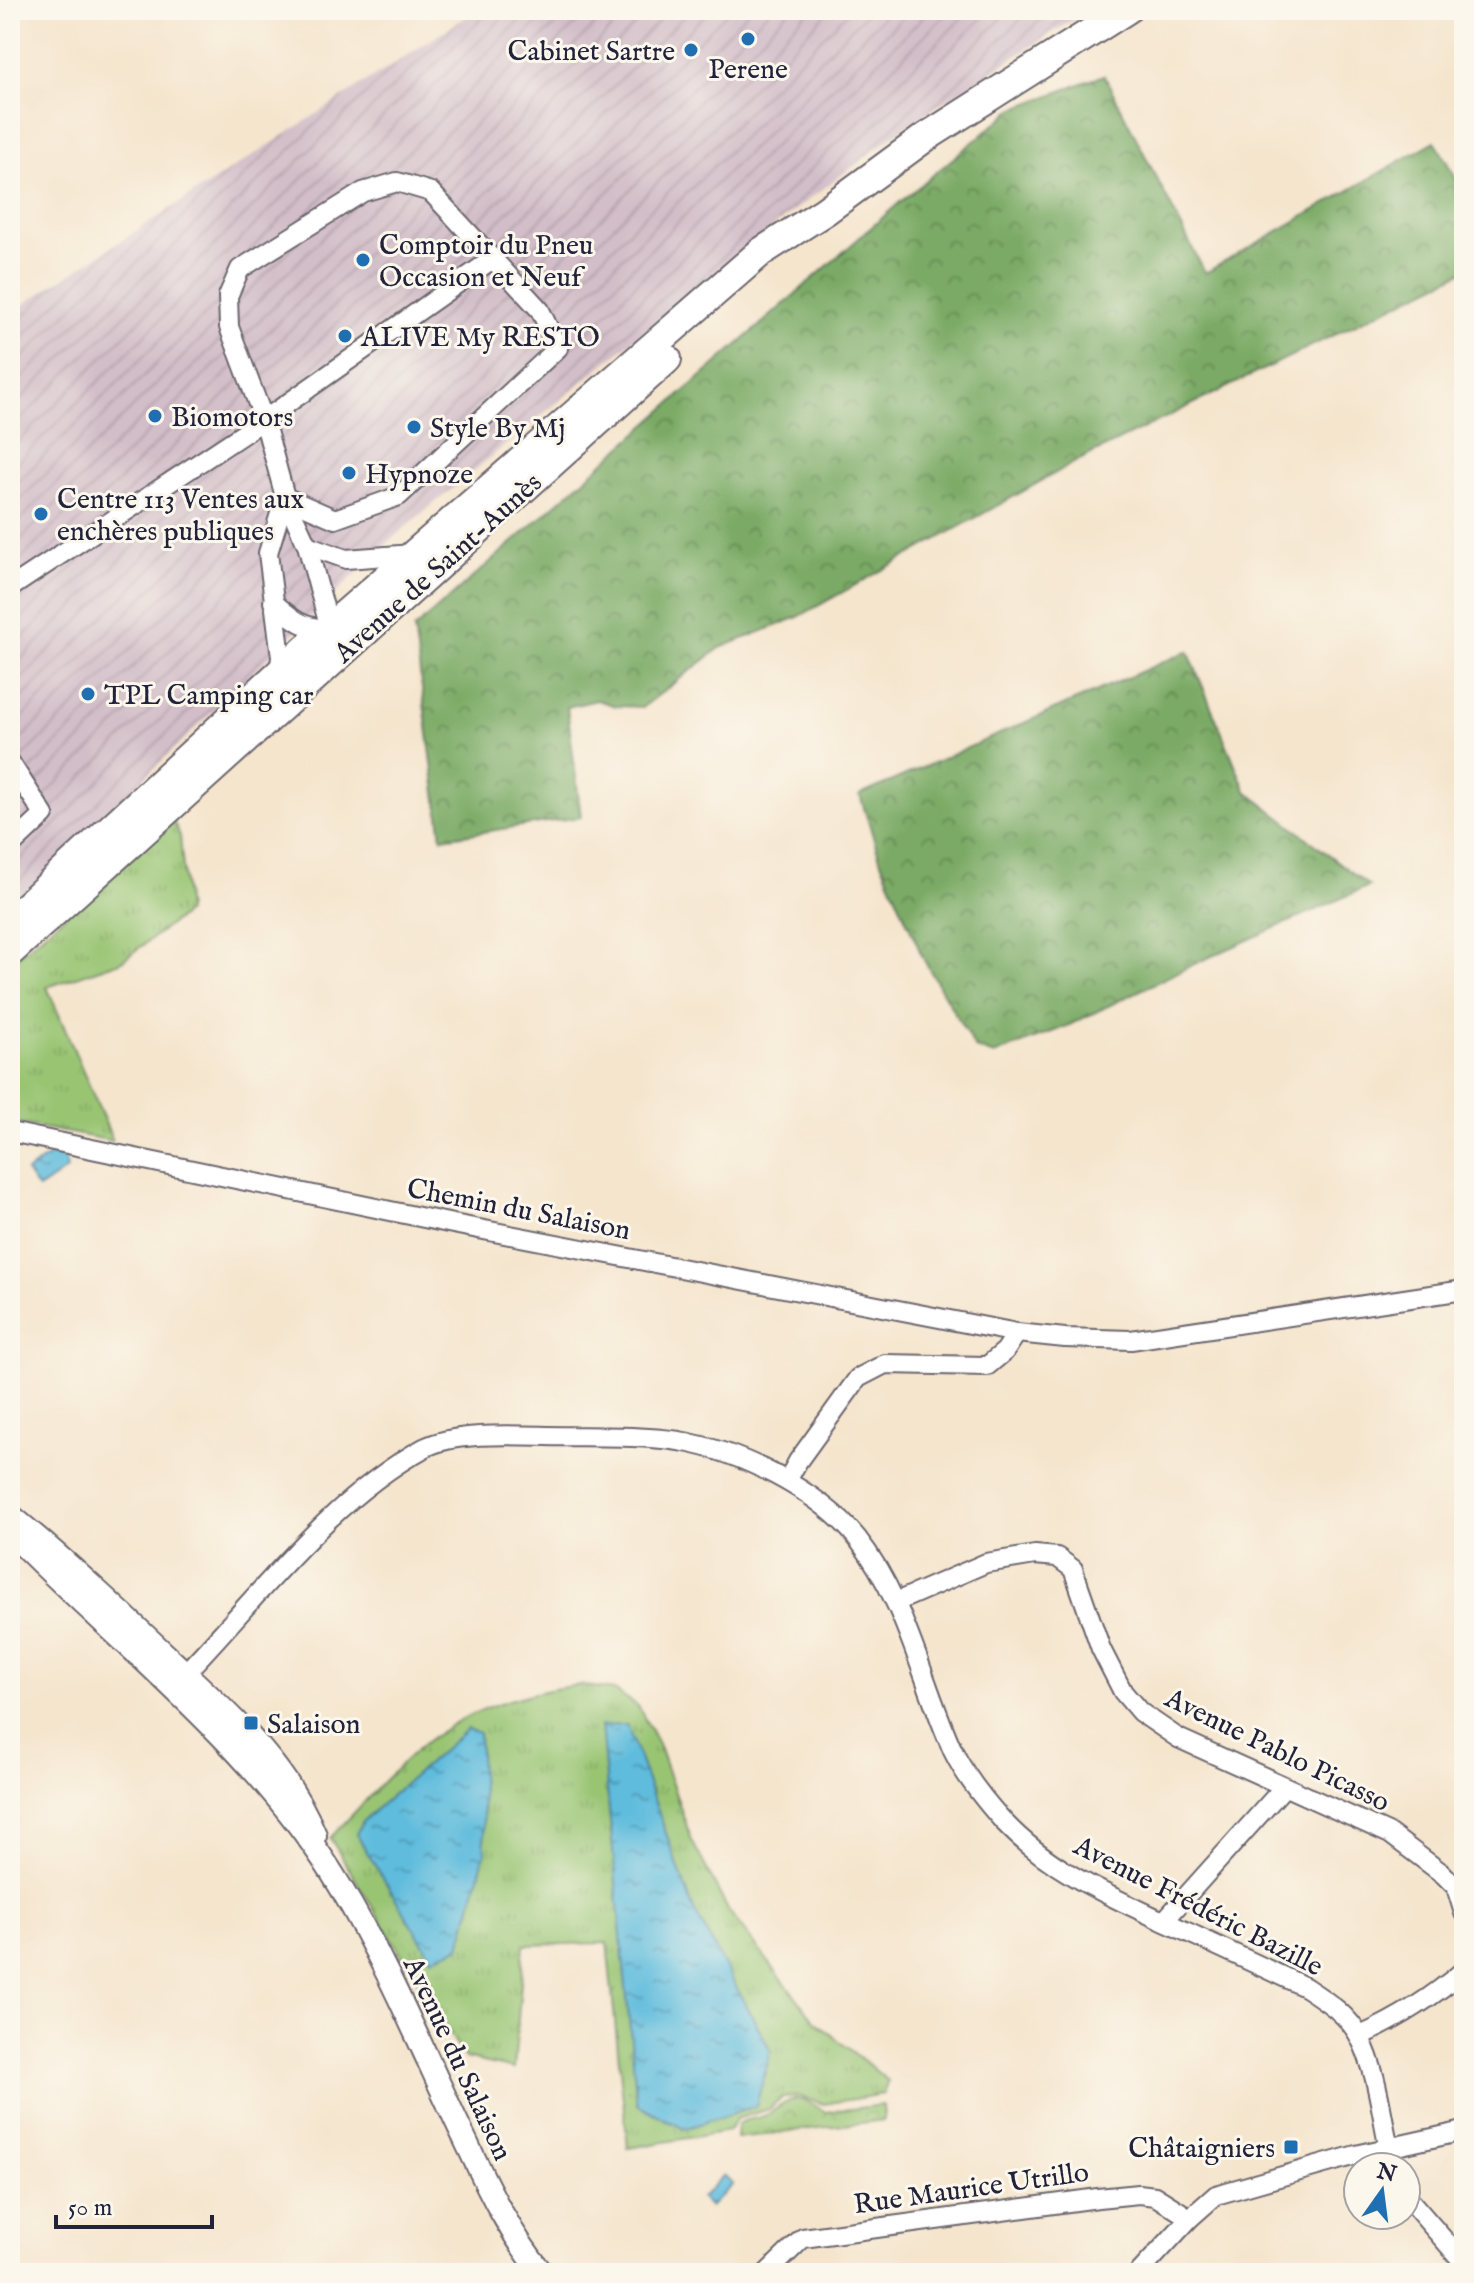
<svg xmlns="http://www.w3.org/2000/svg" width="1474" height="2283" font-family="'IM FELL English',serif">
<style>
.industrial{fill:url(#industrial-furrows)}
.grass{fill:url(#grass-tufts);stroke:#5e7457;stroke-width:2}
.forest{fill:url(#forest-crowns);stroke:#4e6650;stroke-width:2}
.park{fill:url(#park-crowns);stroke:#5e7457;stroke-width:2}
.water{fill:url(#water-ripples);stroke:#406f8c;stroke-width:2}
.lines{fill:none;stroke-linecap:round;stroke-linejoin:round}
.minor-casing{stroke:#6c666e;stroke-width:22}
.tertiary-casing{stroke:#6c666e;stroke-width:26}
.primary-casing{stroke:#6c666e;stroke-width:32}
.minor{stroke:#fff;stroke-width:18}
.tertiary{stroke:#fff;stroke-width:22}
.primary{stroke:#fff;stroke-width:28}
.poi-dot{fill:#1f6fb2;stroke:#fbf7ec;stroke-width:3}
.labels{text-anchor:middle;stroke-width:6;stroke-linejoin:round;paint-order:stroke}
.poi-label{font-size:28px;fill:#22223b;stroke:#fbf7ec;text-anchor:start}
.street-label{font-size:28px;fill:#22223b;stroke:#fbf7ec}
</style>
<defs>
<pattern id="industrial-furrows" width="10" height="10" patternUnits="userSpaceOnUse" patternTransform="scale(2)"><rect width="10" height="10" fill="#d2bdc8"/><path d="M-1 1l2-2M0 10L10 0M9 11l2-2" fill="none" stroke="#b4a2ad"/></pattern>
<pattern id="grass-tufts" width="24" height="20" patternUnits="userSpaceOnUse" patternTransform="scale(2)"><rect width="24" height="20" fill="#99c573"/><path d="M3 7l-1-3M5 7V3M7 7l1-3M15 17l-1-3M17 17v-4M19 17l1-3" fill="none" stroke="#84a964"/></pattern>
<pattern id="forest-crowns" width="20" height="18" patternUnits="userSpaceOnUse" patternTransform="scale(2)"><rect width="20" height="18" fill="#7aaa65"/><path d="M2 6a3 3 0 1 1 6 0M12 15a3 3 0 1 1 6 0" fill="none" stroke="#648a54"/></pattern>
<pattern id="park-crowns" width="20" height="18" patternUnits="userSpaceOnUse" patternTransform="scale(2)"><rect width="20" height="18" fill="#99c573"/><path d="M2 6a3 3 0 1 1 6 0M12 15a3 3 0 1 1 6 0" fill="none" stroke="#84a964"/></pattern>
<pattern id="water-ripples" width="26" height="14" patternUnits="userSpaceOnUse" patternTransform="scale(2)"><rect width="26" height="14" fill="#5fbcdd"/><path d="M2 4q2-2 4 0t4 0M15 11q2-2 4 0t4 0" fill="none" stroke="#4e98b4"/></pattern>
</defs>
<rect width="100%" height="100%" fill="#fbf7ec"/>
<filter id="ink" filterUnits="userSpaceOnUse"><feTurbulence type="fractalNoise" baseFrequency=".0125" numOctaves="2"/><feDisplacementMap in="SourceGraphic" scale="16" xChannelSelector="R" yChannelSelector="G"/><feConvolveMatrix kernelMatrix="1 2 1 2 8 2 1 2 1" color-interpolation-filters="sRGB"/></filter>
<filter id="wash" filterUnits="userSpaceOnUse"><feTurbulence type="fractalNoise" baseFrequency=".006" numOctaves="4" result="noise"/><feDisplacementMap in="SourceGraphic" scale="32" xChannelSelector="R" yChannelSelector="G"/><feGaussianBlur stdDeviation="1.8" result="paint"/><feColorMatrix in="noise" values="0 0 0 0 0 0 0 0 0 0 0 0 0 0 0 0 0 1.4 0 .05"/><feComposite in="paint" operator="in"/></filter>
<g filter="url(#wash)">
<rect width="100%" height="100%" fill="#f5e5cd"/>
<path class="industrial" d="M477 10H1088L906 126 746 247 398 533 10 907V313Z"/>
<g class="grass">
<path d="M173 821 180 836 187 912 120 962 47 987 113 1141 10 1122V963Z"/>
<path d="M580 1685 614 1690 638 1706 658 1744 692 1841 728 1910 815 2021 888 2081 883 2094 823 2104 798 2096 782 2098 769 2109 736 2119 729 2131 628 2148 607 1943 524 1945 514 2069 465 2058 330 1838C361 1807 392 1769 426 1742 470 1708 526 1692 580 1685Z"/>
</g>
<g class="forest">
<path d="M1104 75 1205 273 1435 141 1464 193V271L1079 460 798 617 720 648 643 707 616 706 597 700 567 707 581 817 442 838 414 629 899 203 1013 109Z"/>
<path d="M1188 651 1246 791 1369 886 1192 965 1067 1026 994 1055 975 1048 924 960 881 862 860 795Z"/>
</g>
<path class="park" d="M795 2099 805 2100 826 2112 883 2105 884 2120 736 2138 737 2125C745 2118 754 2120 764 2116 775 2111 782 2102 795 2099Z"/>
<g class="water">
<path d="M55 1152 65 1159 67 1169 38 1189 26 1172Z"/>
<path d="M627 1725 693 1908 771 2051 756 2106 684 2129 637 2104 601 1726Z"/>
<path d="M467 1729 479 1733 485 1853 460 1947 432 1958 356 1834 363 1821Z"/>
<path d="M724 2175 733 2184 710 2207 701 2198Z"/>
</g>
</g>
<g filter="url(#ink)">
<g class="lines">
<g class="minor-casing">
<g id="minor">
<path d="M397 182 431 192 540 310 558 348 399 496 335 519 285 497 264 420 229 327 228 296 240 269 363 192Z"/>
<path d="M307 545 346 559 413 554"/>
<path d="M10 588 264 420 494 258"/>
<path d="M273 602C295 621 303 629 333 629"/>
<path d="M279 674 281 657 268 553 285 497 307 545 332 636"/>
<path d="M10 762 44 815 10 847"/>
<path d="M10 1132 453 1224 1017 1333 1065 1338 1131 1340 1464 1290"/>
<path d="M787 1481 798 1461 858 1378 885 1364 987 1366 1005 1351 1017 1333"/>
<path d="M896 1602 986 1563 1035 1555 1057 1557 1073 1569 1101 1649 1123 1692 1140 1712 1178 1738 1390 1834 1443 1874 1456 1887 1464 1913"/>
<path d="M185 1673C260 1595 328 1501 424 1448 454 1432 513 1435 547 1436 591 1437 636 1435 679 1441 739 1451 818 1490 857 1538 906 1600 921 1680 953 1751 965 1776 985 1801 1004 1822 1049 1870 1107 1895 1165 1922 1212 1943 1258 1965 1305 1987 1325 2000 1349 2015 1360 2038 1377 2071 1381 2112 1389 2148"/>
<path d="M1164 1921 1284 1787"/>
<path d="M1360 2036C1396 2020 1434 1996 1464 1970"/>
<path d="M1406 2196 1464 2263"/>
<path d="M767 2273 803 2238 1098 2198 1139 2194 1155 2196 1190 2218"/>
<path d="M1139 2273 1190 2218 1216 2195 1356 2155 1464 2131"/>
</g>
</g>
<g class="tertiary-casing">
<g id="tertiary">
<path d="M10 1515C65 1560 117 1609 169 1658 225 1711 285 1761 315 1835"/>
<path d="M10 1532C122 1647 257 1747 340 1886 387 1964 422 2049 461 2131 486 2183 505 2227 542 2273"/>
</g>
</g>
<g class="primary-casing">
<g id="primary">
<path d="M10 921 312 643 761 252 825 211 923 139 1126 10"/>
<path d="M10 952 667 359"/>
</g>
</g>
<use href="#minor" class="minor"/>
<use href="#tertiary" class="tertiary"/>
<use href="#primary" class="primary"/>
</g>
</g>
<g class="poi-dot">
<circle cx="748" cy="39" r="8"/>
<circle cx="691" cy="50" r="8"/>
<circle cx="363" cy="260" r="8"/>
<circle cx="345" cy="336" r="8"/>
<circle cx="155" cy="416" r="8"/>
<circle cx="414" cy="427" r="8"/>
<circle cx="349" cy="473" r="8"/>
<circle cx="41" cy="514" r="8"/>
<circle cx="88" cy="694" r="8"/>
<rect x="243" y="1715" width="16" height="16" rx="4"/>
<rect x="1283" y="2139" width="16" height="16" rx="4"/>
</g>
<g class="labels">
<g class="poi-label">
<text x="675" y="60" text-anchor="end">Cabinet Sartre</text>
<text x="748" y="78" text-anchor="middle">Perene</text>
<text x="379" y="254">Comptoir du Pneu<tspan x="379" dy="32">Occasion et Neuf</tspan></text>
<text x="361" y="346">ALIVE My RESTO</text>
<text x="171" y="426">Biomotors</text>
<text x="430" y="437">Style By Mj</text>
<text x="365" y="483">Hypnoze</text>
<text x="57" y="508">Centre 113 Ventes aux<tspan x="57" dy="32">enchères publiques</tspan></text>
<text x="104" y="704">TPL Camping car</text>
<text x="267" y="1733">Salaison</text>
<text x="1275" y="2157" text-anchor="end">Châtaigniers</text>
</g>
<g class="street-label">
<text transform="translate(437 567) rotate(-42)" y="10">Avenue de Saint-Aunès</text>
<text transform="translate(519 1208) rotate(11)" y="10">Chemin du Salaison</text>
<text transform="translate(1278 1749) rotate(26)" y="10">Avenue Pablo Picasso</text>
<text transform="translate(1199 1905) rotate(27)" y="10">Avenue Frédéric Bazille</text>
<text transform="translate(459 2058) rotate(65)" y="10">Avenue du Salaison</text>
<text transform="translate(971 2187) rotate(-8)" y="10">Rue Maurice Utrillo</text>
</g>
</g>
<rect width="1474" height="2283" fill="none" stroke="#fbf7ec" stroke-width="40"/>
<g transform="translate(1382 2191) rotate(14)"><circle r="38" fill="#fbf7ec" stroke="#a4a2a5" stroke-width="2"/>
<path d="M0-6L14 30L0 20L-14 30Z" fill="#1f6fb2"/>
<text y="-12" font-size="22" font-weight="bold" text-anchor="middle" fill="#22223b">N</text>
</g>
<path d="M56 2215v12h156v-12" fill="none" stroke="#22223b" stroke-width="4"/>
<text x="68" y="2215" font-size="24" fill="#22223b" stroke="#fbf7ec" stroke-width="6" paint-order="stroke">50 m</text>
</svg>
